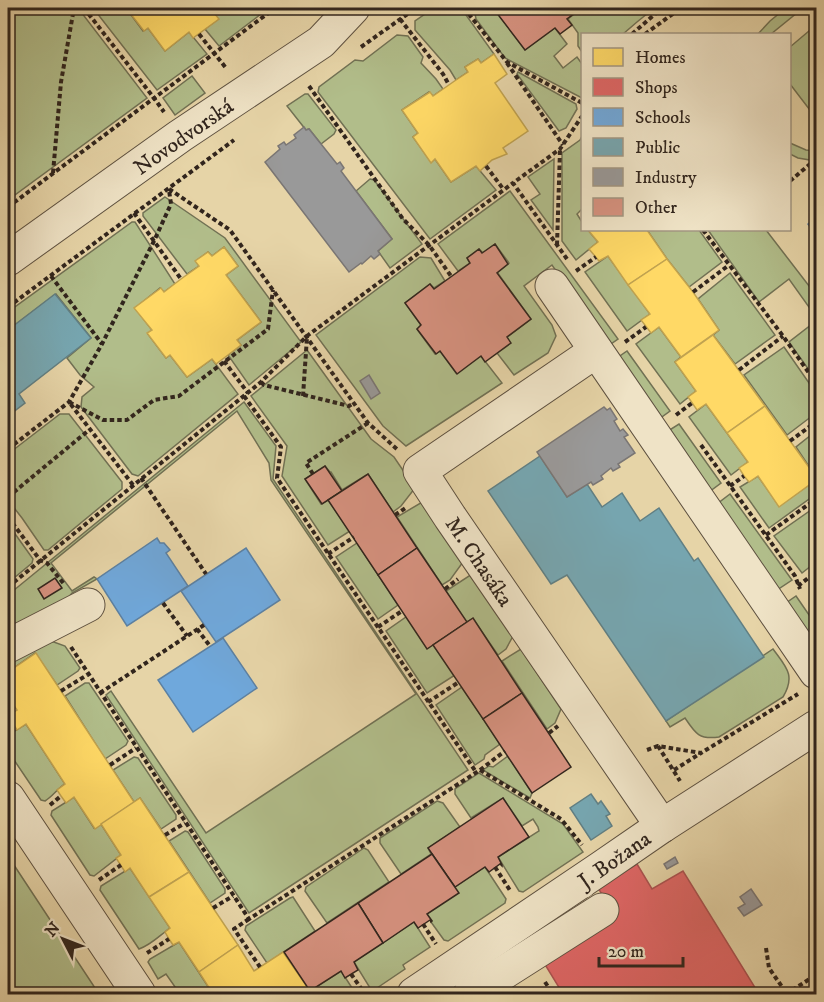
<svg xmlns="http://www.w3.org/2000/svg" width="824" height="1002" font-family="'IM FELL DW Pica',serif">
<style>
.green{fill:#b1bd8a;stroke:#717154;stroke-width:1.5}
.homes{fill:#ffd966;stroke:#c1a350;stroke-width:1.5}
.shops{fill:#e06666;stroke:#ac5250;stroke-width:1.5}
.schools{fill:#6fa8dc;stroke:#5c81a3;stroke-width:1.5}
.public{fill:#76a5af;stroke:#617f83;stroke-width:1.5}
.industry{fill:#999;stroke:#7a7674;stroke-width:1.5}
.building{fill:#d79280;stroke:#31251d;stroke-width:1.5}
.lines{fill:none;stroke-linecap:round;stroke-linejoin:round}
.minor-casing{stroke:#5e5140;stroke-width:35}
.path{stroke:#31251d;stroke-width:4;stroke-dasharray:4.5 3;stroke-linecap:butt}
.minor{stroke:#efe3c6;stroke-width:33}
.labels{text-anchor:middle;stroke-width:6;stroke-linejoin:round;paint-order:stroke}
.street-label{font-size:22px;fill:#31251d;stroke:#efe3c6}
</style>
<rect width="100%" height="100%" fill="#e6d4a7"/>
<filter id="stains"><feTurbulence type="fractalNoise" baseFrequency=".00333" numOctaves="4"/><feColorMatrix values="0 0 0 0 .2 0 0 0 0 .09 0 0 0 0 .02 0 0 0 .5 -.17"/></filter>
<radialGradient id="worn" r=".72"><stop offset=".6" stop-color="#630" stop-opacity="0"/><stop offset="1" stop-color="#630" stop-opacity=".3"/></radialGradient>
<g class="green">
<path d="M8 8H78L147 98 8 200Z"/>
<path d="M93 8H126L143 31 148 28 165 51 189 32 207 54 157 90Z"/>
<path d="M222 8H269L219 46 205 29 218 19 214 13Z"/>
<path d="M434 8H461L494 54 481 63 478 59 465 67 468 72 456 80 450 70 415 30V21Z"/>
<path d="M474 8H502L497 12 525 50 555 28 567 44 554 56 563 68 577 57 582 64V98L505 58 476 19Z"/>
<path d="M582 8H651L653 9 637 22 623 34H582V52L578 46V33L568 19Z"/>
<path d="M786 8H803L771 34H758L770 21Z"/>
<path d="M816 25V118L790 84V47Z"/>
<path d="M397 35 408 36 423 57 421 63 436 79 443 89 433 96 429 92 402 110 418 133 413 137 431 162 435 159 451 182 476 166 496 190 430 239 318 92 319 87 355 60 363 61Z"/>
<path d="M518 72 576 104 577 109 566 128 559 131 517 74Z"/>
<path d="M192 76 205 93 175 115 163 98Z"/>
<path d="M305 94H308L336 130 334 134 321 144 309 129 306 130 287 106Z"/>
<path d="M582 136V209L577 214 582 222V230H588L598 242 576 260 562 241V153L580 140Z"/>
<path d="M790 143 806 150 816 151V161L798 158 790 154Z"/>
<path d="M554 159 553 230 531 200 540 194 528 177Z"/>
<path d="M370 179 374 180 422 244 390 268 378 251 392 239 356 191Z"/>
<path d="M510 191 618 339 608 346 552 265 524 286 552 325 556 336 548 353 514 375 497 353 507 337 531 319 497 272 509 263 495 244 483 253 479 249 467 258 470 263 458 271 438 244Z"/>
<path d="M165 197 225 238 301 342 249 385 228 355 241 345 237 340 261 322 226 275 238 266 224 247 212 256 208 252 196 261 199 266 187 274 143 216V213Z"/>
<path d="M132 222H135L175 284 164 292 160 288 135 308 152 330 148 334 166 358 170 355 187 377 212 359 238 394 138 476 132 474 81 407 82 397 94 387 80 375 67 358 91 338 56 294 8 330V312Z"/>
<path d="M647 230H699L722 262 689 287 667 259Z"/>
<path d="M708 230H766L816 295V317L789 279 759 302Z"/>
<path d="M608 256 650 314 627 331 585 272Z"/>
<path d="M420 257 431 258 445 281 434 288 430 284 405 303 421 325 417 329 435 354 440 351 456 373 481 356 502 383 406 446 383 426 316 335Z"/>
<path d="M730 273 775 335 735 364 713 335 719 330 698 299Z"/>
<path d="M816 321V380L789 342Z"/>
<path d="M659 327 681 357 675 362 696 391 680 404 636 344Z"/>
<path d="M784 347 816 393V413L787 435 744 375Z"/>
<path d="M307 350 371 439 394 457 415 488 401 506 393 512 368 474 342 490 331 472H330L325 466 305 479 321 504 328 500 350 531 328 545 282 476 287 446 251 396Z"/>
<path d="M627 351 670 411 659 419 617 358Z"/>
<path d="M244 402 276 446 273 479 468 770 249 913 106 695 111 691 206 833 416 694 271 480 269 463 237 411 51 563 72 591 94 577 97 579 72 593 68 598 8 635V595Z"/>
<path d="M706 404 748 462 731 475 689 417Z"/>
<path d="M60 414H69L122 482V489L48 550H44L22 518 8 500V454Z"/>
<path d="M679 424 721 483 709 492 668 431Z"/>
<path d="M816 431V477L796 447Z"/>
<path d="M758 476 779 506 816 480V494L769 528 740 487Z"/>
<path d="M730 494 792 580 777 590 717 504Z"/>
<path d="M424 501 463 562 450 580 442 585 397 517Z"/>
<path d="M811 510 816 518V562L802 573 774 536Z"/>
<path d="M8 524 33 559 32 563 8 583Z"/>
<path d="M357 543 398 605 378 619 336 557Z"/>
<path d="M472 574 513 636 506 649 498 655 473 619 466 622 446 591Z"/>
<path d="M796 596 816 625V646L786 603Z"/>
<path d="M406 617 433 645 455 675 427 693 386 631Z"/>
<path d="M51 641 65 646 80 668 78 671 57 685 35 653 8 672V664L38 645Z"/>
<path d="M521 649 561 709 555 723 547 729 502 661Z"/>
<path d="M773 649C786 667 796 675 783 697L719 737C699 740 695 733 685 718L670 727 666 721Z"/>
<path d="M85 683H89L128 741 126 745 105 759 65 696Z"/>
<path d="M462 687 500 744 485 755 484 759 475 765 436 705Z"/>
<path d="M26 724 65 784C57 789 53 796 45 801L41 800 8 751V735Z"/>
<path d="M508 756 532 793 530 798 483 770 489 766 493 767Z"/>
<path d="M134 757 138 758 176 815V819L161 829 140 798 134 802 113 770Z"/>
<path d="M479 773 563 824 583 852 523 892 519 891 498 857 539 831 538 827 533 819 522 826 503 798 471 818 455 794V789Z"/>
<path d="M74 797 94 828 101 824 121 855 94 876 90 875 51 815 52 811Z"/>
<path d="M437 801 443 803 460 827 428 848 431 854 401 874 380 843V838Z"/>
<path d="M185 831 188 832 225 889V893L210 903 169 841Z"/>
<path d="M364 848 368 850 389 882 327 923 305 891 306 887Z"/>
<path d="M8 856 99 994H8Z"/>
<path d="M485 867 506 899 505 903 448 941 444 940 431 922 432 921 427 914 455 887Z"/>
<path d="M130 868 170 928C159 936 151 945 139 949L100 890 101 886Z"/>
<path d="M293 897 315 931 267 963 245 930 246 926 290 898Z"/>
<path d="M414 922 430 947 403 965 405 969 374 990 370 988 354 962Z"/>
<path d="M179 942 213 994H180L166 974 158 979 148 962 150 959Z"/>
<path d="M341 971 356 994H305Z"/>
</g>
<g class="homes">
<path d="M126 8H222L214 13 219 19 193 38 189 32 165 51 148 28 144 31Z"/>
<path d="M494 54 507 74 495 83 528 131 503 148 507 154 492 160 480 171 476 166 451 182 435 159 431 163 413 137 418 133 402 110 430 92 433 96 456 80 468 72 465 67 478 59 481 63Z"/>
<path d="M588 230H647L667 259 628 285 608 256 599 261 589 249 598 242Z"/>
<path d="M224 247 238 266 226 275 261 322 237 340 241 345 228 355 216 364 212 359 187 377 170 355 166 358 147 333 152 330 134 308 161 288 164 292 181 279 199 266 195 261 208 252 212 256Z"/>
<path d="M667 259 693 292 719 330 681 357 659 327 651 333 641 320 650 314 628 285Z"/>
<path d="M713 335 765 406 727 433 706 404 697 410 688 397 696 391 675 362Z"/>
<path d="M765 406 816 477V480L779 507 758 476 749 482 744 476 739 468 748 462 727 433Z"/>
<path d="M36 653 134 802 95 829 74 797 66 803 61 796 57 790 65 784 26 724 17 730 8 716 17 710 8 697V672Z"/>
<path d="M140 798 189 872 149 897 130 868 125 872 116 858 121 855 101 824Z"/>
<path d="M189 872 238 945 199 972 179 942 173 945 169 939 165 932 170 928 149 897Z"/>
<path d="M238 945 254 971 283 952 310 991 305 994H213L199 972Z"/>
</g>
<path class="shops" d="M637 864 652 889 683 871 759 994H563L541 958 614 913 598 888Z"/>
<g class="schools">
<path d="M816 217V235L808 224Z"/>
<path d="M157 538 160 543H164L170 550 166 553 188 586 127 626 97 579Z"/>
<path d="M246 548 280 600 216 642 181 591Z"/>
<path d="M223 638 257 688 193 732 158 680Z"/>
</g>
<g class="public">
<path d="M55 294 91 338 19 394 25 403 8 416V330Z"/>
<path d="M540 456 567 497 587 484 602 507 622 493 640 521 659 508 694 561 698 558 764 657 666 721 567 575 551 584 488 491Z"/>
<path d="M591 794 598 804 601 801 610 814 606 816 612 826 591 840 570 808Z"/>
</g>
<g class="industry">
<path d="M304 127 306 130 309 129 337 164 340 162 344 168 341 171 392 239 378 251 380 254 374 259 371 256 362 264 361 263 349 272 265 162 280 149 278 146 284 142 286 145 296 138 294 135Z"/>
<path d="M369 375 380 393 371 399 360 381Z"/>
<path d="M604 407 607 410 610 408 617 419 614 421 620 431 623 429 628 435 624 437 635 453 618 464 620 467 613 471 611 468 601 476 603 479 593 485 591 482 567 497 537 452Z"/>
<path d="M675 857 678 863 667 869 664 864Z"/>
<path d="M751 889 762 905 744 916 738 908 745 904 740 897Z"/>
</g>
<g class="building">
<path d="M503 8H582L567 19 572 25 560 34 555 28 525 50 496 12Z"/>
<path d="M495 244 508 264 497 273 531 319 507 337 511 343 485 362 481 356 457 374 440 351 436 354 417 329 421 325 405 303 430 284 434 289 470 263 467 258 479 249 482 253Z"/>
<path d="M325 466 342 491 322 504 305 479Z"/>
<path d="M368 474 417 548 378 575 328 500Z"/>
<path d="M417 548 467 622 427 649 378 575Z"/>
<path d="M55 578 62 588 44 599 38 589Z"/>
<path d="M473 618 522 693 483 719 433 645Z"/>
<path d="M522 693 571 767 532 793 483 719Z"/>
<path d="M503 798 529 837 498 857 502 865V866L500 864 489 872 485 867 455 887 428 848Z"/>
<path d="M432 854 459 893 427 914 432 921 431 922 430 920 418 928 414 922 383 943 358 903Z"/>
<path d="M358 903 383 943 354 962 358 970 345 978 341 971 310 991 284 952Z"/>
</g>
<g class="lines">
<g class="minor-casing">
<g id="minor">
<path d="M8 259 180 136 321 42 353 8"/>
<path d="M552 286 816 672"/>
<path d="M596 351 420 471 450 517 662 826"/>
<path d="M8 646 88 605"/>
<path d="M8 798 139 994"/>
<path d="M414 994 601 868 662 826 816 727"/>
<path d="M470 994 602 910"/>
</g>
</g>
<g class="path">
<path d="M84 8 154 98 164 112"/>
<path d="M464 8 507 62 582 103"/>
<path d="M400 19 443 74 449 85"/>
<path d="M199 34 226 68"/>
<path d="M632 34 662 8"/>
<path d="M645 34 681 8"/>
<path d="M361 47 416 8"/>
<path d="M507 63 563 145"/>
<path d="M309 86 403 219 429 245 451 276"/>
<path d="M486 166 504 190"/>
<path d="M53 173 61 82 74 8"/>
<path d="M790 181 816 159"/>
<path d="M169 189 230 230 368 423 398 450"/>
<path d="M8 207 275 8"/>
<path d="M134 213 181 279"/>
<path d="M703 230 783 336 816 383"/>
<path d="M557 245 560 150"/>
<path d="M567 259 513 183 560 149 582 116"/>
<path d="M576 271 596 257"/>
<path d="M51 276 102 344"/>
<path d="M693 292 729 265"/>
<path d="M8 307 234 140"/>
<path d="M625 342 646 327"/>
<path d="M224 361 248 393"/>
<path d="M739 370 783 336"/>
<path d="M261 382 264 385 349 406 354 403"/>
<path d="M244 396 281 447 277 478 476 772"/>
<path d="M303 396 307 337"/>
<path d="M676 415 692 403"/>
<path d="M790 441 816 422"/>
<path d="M701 445 795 576 800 589"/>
<path d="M8 449 69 402 102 344 154 241 171 204 169 190"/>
<path d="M313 474 306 463 368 423"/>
<path d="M141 478 206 574"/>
<path d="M133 485 69 402 103 420H127L154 400 179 396 268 329 273 290"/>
<path d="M730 486 744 476"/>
<path d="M8 497 89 430"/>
<path d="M395 515 407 507"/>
<path d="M8 517 40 560 47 563 64 584"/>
<path d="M766 535 816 499"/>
<path d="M328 554 354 537"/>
<path d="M798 586 816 572"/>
<path d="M8 587 261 382 307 336 513 183"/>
<path d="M445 589 458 579"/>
<path d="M163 603 187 636"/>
<path d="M378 627 402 611"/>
<path d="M197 629 210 646"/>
<path d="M71 647 249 919 480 770 561 819 582 845"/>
<path d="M61 691 87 675"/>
<path d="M100 693 204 625"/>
<path d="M428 702 459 682"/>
<path d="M8 727 13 723"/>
<path d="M549 733 558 726"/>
<path d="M658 746 680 781"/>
<path d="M647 750 658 746 701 753 798 694"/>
<path d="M110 765 136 748"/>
<path d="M480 770 505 751"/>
<path d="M674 770 701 753"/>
<path d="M50 805 61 796"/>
<path d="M165 835 185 823"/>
<path d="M495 867 511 892"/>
<path d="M99 880 121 865"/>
<path d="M213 908 233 896"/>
<path d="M249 919 234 929 260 967"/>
<path d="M423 924 436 944"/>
<path d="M766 948 769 968 787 994"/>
<path d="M147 953 169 939"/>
<path d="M351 974 365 994"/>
<path d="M545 982 553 994"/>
<path d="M8 990 12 994"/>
<path d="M786 994 816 975"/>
</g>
<use href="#minor" class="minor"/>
</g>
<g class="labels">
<g class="street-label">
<text transform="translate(183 136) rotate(-35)" y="8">Novodvorská</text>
<text transform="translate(480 561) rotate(56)" y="8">M. Chasáka</text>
<text transform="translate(614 859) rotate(-35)" y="8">J. Božana</text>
</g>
</g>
<rect width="824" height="1002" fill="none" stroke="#e6d4a7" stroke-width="30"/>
<rect x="9" y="9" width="806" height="984" fill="none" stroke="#31251d" stroke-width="3"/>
<rect x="15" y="15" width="794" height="972" fill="none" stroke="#31251d" stroke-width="1.5"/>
<rect x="581" y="33" width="210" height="198" fill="#efe3c6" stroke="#a39782" stroke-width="1.5"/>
<rect x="593" y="48" width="30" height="18" fill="#ffd966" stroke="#a39782" stroke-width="1.5"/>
<text x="635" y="63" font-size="18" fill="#31251d">Homes</text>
<rect x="593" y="78" width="30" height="18" fill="#e06666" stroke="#a39782" stroke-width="1.5"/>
<text x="635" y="93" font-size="18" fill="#31251d">Shops</text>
<rect x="593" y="108" width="30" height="18" fill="#6fa8dc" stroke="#a39782" stroke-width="1.5"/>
<text x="635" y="123" font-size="18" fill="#31251d">Schools</text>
<rect x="593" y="138" width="30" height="18" fill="#76a5af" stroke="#a39782" stroke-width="1.5"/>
<text x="635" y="153" font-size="18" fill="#31251d">Public</text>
<rect x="593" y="168" width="30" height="18" fill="#999999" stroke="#a39782" stroke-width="1.5"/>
<text x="635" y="183" font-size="18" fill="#31251d">Industry</text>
<rect x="593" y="198" width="30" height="18" fill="#d79280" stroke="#a39782" stroke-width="1.5"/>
<text x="635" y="213" font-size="18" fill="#31251d">Other</text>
<g transform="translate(63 939) rotate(312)" stroke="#efe3c6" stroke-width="4.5" paint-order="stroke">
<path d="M0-4.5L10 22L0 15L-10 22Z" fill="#31251d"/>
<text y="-9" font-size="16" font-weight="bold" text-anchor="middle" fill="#31251d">N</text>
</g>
<path d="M599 957v9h84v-9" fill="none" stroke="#31251d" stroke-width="3"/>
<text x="608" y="957" font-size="18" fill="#31251d" stroke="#efe3c6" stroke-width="4.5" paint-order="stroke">20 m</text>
<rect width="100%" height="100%" filter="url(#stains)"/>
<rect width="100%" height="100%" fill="url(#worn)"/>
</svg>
